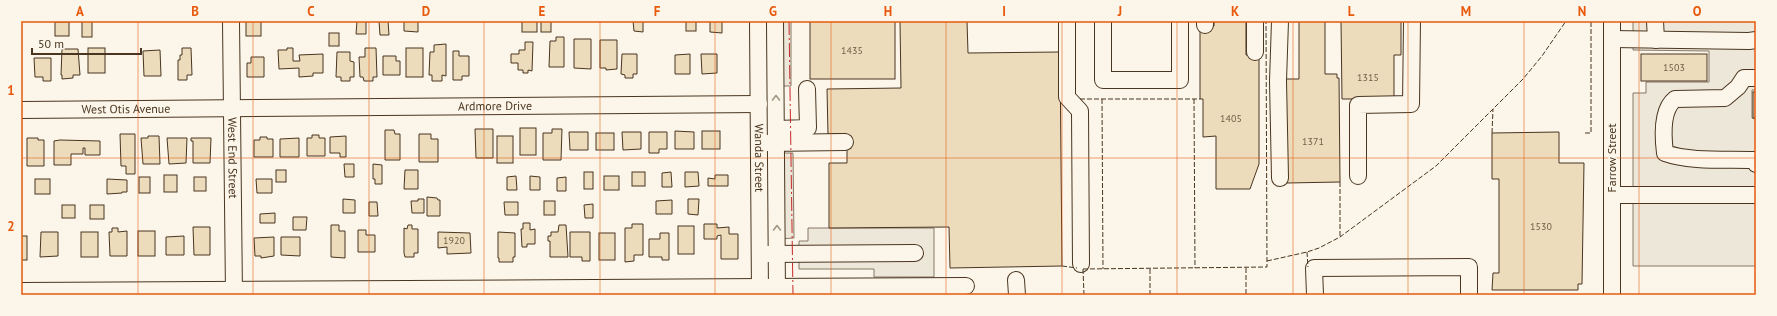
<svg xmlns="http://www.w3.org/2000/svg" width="1777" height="316" font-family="'PT Sans',sans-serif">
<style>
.parking{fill:#ede7d9;stroke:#887966}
.building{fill:#ecdcbc;stroke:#4a3520}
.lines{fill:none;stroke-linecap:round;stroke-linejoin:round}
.minor-casing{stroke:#4a3520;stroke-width:18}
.minor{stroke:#fbf6e9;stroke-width:16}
.fence{stroke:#4a3520;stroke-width:1;stroke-dasharray:5 2;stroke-linecap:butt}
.power{stroke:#c62828;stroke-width:1;stroke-dasharray:14 3 2 3;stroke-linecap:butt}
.oneway{stroke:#a29684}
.grid{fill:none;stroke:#e8590c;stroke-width:1;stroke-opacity:0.55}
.labels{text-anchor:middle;stroke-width:3;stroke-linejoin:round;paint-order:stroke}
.number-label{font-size:10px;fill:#725f47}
.street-label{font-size:12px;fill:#4a3520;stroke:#fbf6e9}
.neatline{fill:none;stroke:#e8590c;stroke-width:1.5}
.grid-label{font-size:13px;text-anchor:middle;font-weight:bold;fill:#e8590c}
</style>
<rect width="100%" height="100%" fill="#fbf6e9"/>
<g class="parking">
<path d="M777 21H791V86H778Z"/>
<path d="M1633 21H1756V90H1752V118L1756 119V266H1633V93H1646V82H1709V51L1633 50Z"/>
<path d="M777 153H793L794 238 778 239Z"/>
<path d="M808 228H934V277H874V269H799V241H808Z"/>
</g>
<g class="building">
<rect x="82" y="21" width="10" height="16"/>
<rect x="246" y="21" width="15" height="15"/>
<path d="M357 21H366V34H356Z"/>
<path d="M379 21H388L389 35H380Z"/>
<path d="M404 21H418V32L404 31Z"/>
<rect x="522" y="21" width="15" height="11"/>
<rect x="541" y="21" width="10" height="11"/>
<path d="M633 21H643V32L634 31Z"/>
<rect x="686" y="21" width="10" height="10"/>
<path d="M710 21H722V33L710 32Z"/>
<rect x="810" y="21" width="85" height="58"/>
<path d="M900 21H967L968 53 1060 52 1062 266 950 268 949 227 829 228V163H847V134H828L827 89 901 88Z"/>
<path d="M1214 21H1246V55H1259V164L1250 189H1216V136L1203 137V99H1200V26H1214Z"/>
<path d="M1299 21H1325V74H1337V78H1339L1340 182 1287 183 1286 79H1299Z"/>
<path d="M1341 21H1401V55H1394V99H1342Z"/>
<rect x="55" y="22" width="14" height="14"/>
<rect x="329" y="33" width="10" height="13"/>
<path d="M556 37H564V67H549L550 41H556Z"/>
<path d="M574 39H591V69L574 68Z"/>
<path d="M600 40H617V69L606 70V68H600Z"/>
<path d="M525 42H533L532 71 528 70V73H523V70H518V63H511V54H519V50H525Z"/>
<path d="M446 44V76L442 75V81H432V75H429L430 52H434V45Z"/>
<rect x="88" y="48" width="17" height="25"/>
<path d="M182 48H191L192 75H187V80H178V60H180V55H182Z"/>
<path d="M287 48H293V61H300L299 55 323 54V73H313V76L299 77V68L279 69 278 50H287Z"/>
<path d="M365 48H376L377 77H373V81H364L363 77H360L359 57H365Z"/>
<rect x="406" y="48" width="17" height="29"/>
<path d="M62 49H78L80 75H73V78L62 79V75H61Z"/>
<path d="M160 50 161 76H144L143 51Z"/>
<path d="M453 51H459V56H469V76H462V80H453Z"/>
<path d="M337 52H350V61L354 62V77H350V81H341V77H336Z"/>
<path d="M622 54H637V74H633V78H625V75L621 74Z"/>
<path d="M690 54V74H675V55Z"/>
<path d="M701 54H717V73L702 74Z"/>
<rect x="1641" y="54" width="66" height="27"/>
<path d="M383 56H396V61H400V75H383Z"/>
<path d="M251 57H264V77H247V63H251Z"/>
<path d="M34 58H51V81H43V77H35Z"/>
<rect x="1753" y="92" width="3" height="26"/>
<rect x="520" y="128" width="16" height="27"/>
<path d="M475 129H493V158H476Z"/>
<path d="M552 129H562L561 160H543V133H552Z"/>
<path d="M385 130H394L395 134H400V160H385Z"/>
<path d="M675 131 694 132V149H675Z"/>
<rect x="702" y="131" width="18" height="18"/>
<path d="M569 132H588V150H570Z"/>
<path d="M622 132H641V149L623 150Z"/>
<path d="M649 132H667V149H659V153H649Z"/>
<path d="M1559 132V163H1584L1582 284H1578V290H1492L1493 273H1499V179H1492V133Z"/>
<rect x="596" y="133" width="18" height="17"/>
<path d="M120 134H135V174H126V166H121Z"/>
<path d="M419 134H431V139H438V162H419Z"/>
<path d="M312 135H319V138H325V156H307V138H312Z"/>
<path d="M148 136H159L160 164H143L141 138H148Z"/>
<path d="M346 136V157H340V153H330V137Z"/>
<rect x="497" y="136" width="16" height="27"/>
<path d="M260 137H267V139H273V157H254V140H260Z"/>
<path d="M27 138H38V140H44V166H27Z"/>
<path d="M167 138H187L186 163 169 164Z"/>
<path d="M191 138H211L210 163H193V141H191Z"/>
<path d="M299 138V157H280V139Z"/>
<path d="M60 140 100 141V155H85V148H83V154H71V165H54V141Z"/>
<path d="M344 164H354V177H345Z"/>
<path d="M373 164 382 165V184H375V179H373Z"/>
<rect x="276" y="170" width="10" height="12"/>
<path d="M405 170H418V189H404Z"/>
<rect x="584" y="172" width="9" height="17"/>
<rect x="632" y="172" width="13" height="14"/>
<path d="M671 172 672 187H662V173Z"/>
<path d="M685 172H698L699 186 685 187Z"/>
<rect x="164" y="175" width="13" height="17"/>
<path d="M715 175H728V186H708V178L715 179Z"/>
<path d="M516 176 517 190H507V177Z"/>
<path d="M530 176 540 177V190H530Z"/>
<rect x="604" y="176" width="15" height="14"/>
<rect x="139" y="177" width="11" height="16"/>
<rect x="194" y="177" width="12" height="14"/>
<path d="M566 177V191H557V178Z"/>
<rect x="35" y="179" width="15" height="15"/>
<path d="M107 179 127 180V192H122V193L107 194Z"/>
<path d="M256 179H272V193H257Z"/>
<path d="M427 197 437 198 438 200H440V216H427Z"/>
<path d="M343 199 355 200V213H343Z"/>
<path d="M418 199H424V213H412L411 201H418Z"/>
<path d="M688 199H699L698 215 688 214Z"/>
<path d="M672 200V214H656V201Z"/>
<rect x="544" y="201" width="11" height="14"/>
<path d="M369 202H377L378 216H369Z"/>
<path d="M504 202H518V215H505Z"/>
<path d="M593 204V218H585L584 205Z"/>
<rect x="62" y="205" width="13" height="13"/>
<rect x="90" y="205" width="14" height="14"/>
<path d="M275 213V223H260V214Z"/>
<path d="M293 217H307L306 230H293Z"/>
<path d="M523 223H530V230L535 229V244H527V247H522L521 229H523Z"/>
<path d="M632 224H643V255H634V261L625 262V228H632Z"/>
<path d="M704 224H717V228L729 227V234H738V259H721V235L717 236V239H704Z"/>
<path d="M331 225H339V231H345V258L331 257Z"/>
<path d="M408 225H412V229H418V253H414V257H405L404 253V228L407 229Z"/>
<path d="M559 225H566L568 257H550V241H548V236H551V232H558Z"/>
<rect x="678" y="226" width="16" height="28"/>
<path d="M193 227H210V255H194Z"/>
<path d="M112 228H118V232L127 231V256H110L109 232H112Z"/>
<path d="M358 230H366V235H375V252H358Z"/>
<rect x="138" y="231" width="17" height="25"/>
<path d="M41 232H58V256L40 257Z"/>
<rect x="81" y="232" width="17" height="25"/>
<path d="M438 232 470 233 471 253 447 254V247L438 248Z"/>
<path d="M498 232 515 233V257H513V262H499V258H498Z"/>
<path d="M570 232H590V261H582V257H570Z"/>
<rect x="599" y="233" width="16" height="27"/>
<path d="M660 233H669V260H662V257H649V239H660Z"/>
<rect x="21" y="236" width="6" height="24"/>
<path d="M184 236V255H166V237Z"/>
<path d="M274 237V256L261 258V256H255L254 238Z"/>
<path d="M281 237H300V256L281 255Z"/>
</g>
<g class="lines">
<g class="minor-casing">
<g id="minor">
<path id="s1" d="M231 21 234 295"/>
<path id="s2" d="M758 21 760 295"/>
<path d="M775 21 777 295"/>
<path d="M1067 21V97L1080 111 1081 264"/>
<path d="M1103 21V80H1180V21"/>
<path d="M1205 21V25"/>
<path d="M1255 21V52"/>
<path d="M1655 21 1656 40"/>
<path d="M1612 39 1749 41 1756 40"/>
<path d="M1756 78H1744L1738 87 1725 98 1675 99C1661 110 1663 137 1665 153 1690 162 1727 159 1754 160L1756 164"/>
<path id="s3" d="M21 110 759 104"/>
<path d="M776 129 808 128 807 89"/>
<path d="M767 143 845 142"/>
<path d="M1358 176V105L1411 104 1412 21"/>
<path d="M1280 178 1278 81 1280 21"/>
<path d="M1612 195H1756"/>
<path d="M767 254 915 253"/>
<path d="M1016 280 1017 295"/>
<path d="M21 291 966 286"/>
<path d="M1315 295 1314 268 1469 267V295"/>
<path d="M1612 295V21"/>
</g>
</g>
<use href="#minor" class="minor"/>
<g class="fence">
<path d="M1080 99H1200"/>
<path d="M1102 99 1103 269"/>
<path d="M1194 99 1195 268"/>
<path d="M1492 133 1493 109"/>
<path d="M1585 133H1591V21"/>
<path d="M1340 182V237"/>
<path d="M1307 252 1308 267"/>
<path d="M1267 261 1307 252 1319 248 1340 237 1436 166 1523 79 1542 56 1566 21"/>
<path d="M1062 266 1077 268"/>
<path d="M1246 268V295"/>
<path d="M1083 269 1267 267 1266 21"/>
<path d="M1083 269 1084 295"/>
<path d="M1150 295V269"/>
</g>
<path class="power" d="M789 21 793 295"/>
</g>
<defs><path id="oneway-chevron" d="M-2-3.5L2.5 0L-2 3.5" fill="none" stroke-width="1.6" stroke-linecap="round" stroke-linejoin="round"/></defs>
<g class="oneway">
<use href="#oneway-chevron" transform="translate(776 98) rotate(-90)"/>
<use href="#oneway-chevron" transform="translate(777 228) rotate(-90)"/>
</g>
<path class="grid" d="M138 21V295M253 21V295M369 21V295M484 21V295M600 21V295M715 21V295M831 21V295M946 21V295M1062 21V295M1177 21V295M1293 21V295M1408 21V295M1524 21V295M1639 21V295M21 158H1756"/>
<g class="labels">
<g class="number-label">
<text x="852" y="54">1435</text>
<text x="1674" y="71">1503</text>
<text x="1368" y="81">1315</text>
<text x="1231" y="122">1405</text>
<text x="1313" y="145">1371</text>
<text x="1541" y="230">1530</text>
<text x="454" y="244">1920</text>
</g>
<g class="street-label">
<text dy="4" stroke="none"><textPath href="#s3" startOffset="474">Ardmore Drive</textPath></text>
<text dy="4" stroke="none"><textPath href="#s3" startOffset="105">West Otis Avenue</textPath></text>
<text dy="4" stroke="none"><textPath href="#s1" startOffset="137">West End Street</textPath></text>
<text dy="4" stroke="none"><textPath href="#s2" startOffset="137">Wanda Street</textPath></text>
<text transform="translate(1612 158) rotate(-90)" y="4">Farrow Street</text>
</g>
</g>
<rect width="1777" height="316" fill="none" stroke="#fbf6e9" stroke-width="44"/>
<path d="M32 48v6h109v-6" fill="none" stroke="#4a3520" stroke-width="2"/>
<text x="38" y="48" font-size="12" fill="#4a3520" stroke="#fbf6e9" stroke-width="3" paint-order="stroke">50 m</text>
<rect x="22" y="22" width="1733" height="272" class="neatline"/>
<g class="grid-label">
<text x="80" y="16">A</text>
<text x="195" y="16">B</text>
<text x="311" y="16">C</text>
<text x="426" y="16">D</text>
<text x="542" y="16">E</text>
<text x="657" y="16">F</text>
<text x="773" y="16">G</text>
<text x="888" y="16">H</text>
<text x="1004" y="16">I</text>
<text x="1120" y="16">J</text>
<text x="1235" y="16">K</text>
<text x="1351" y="16">L</text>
<text x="1466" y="16">M</text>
<text x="1582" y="16">N</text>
<text x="1697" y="16">O</text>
<text x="11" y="95">1</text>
<text x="11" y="231">2</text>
</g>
</svg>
